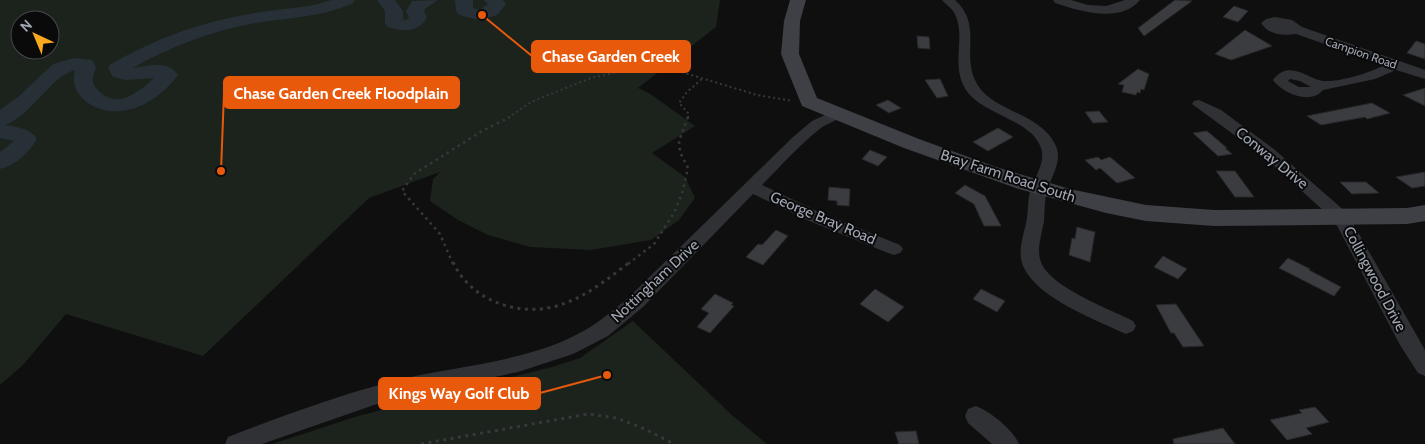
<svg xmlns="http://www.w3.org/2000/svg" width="1425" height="444" font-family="Cabin,sans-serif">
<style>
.green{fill:#1b231c;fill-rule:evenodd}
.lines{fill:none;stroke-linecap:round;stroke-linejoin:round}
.river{fill:#273036;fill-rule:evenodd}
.building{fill:#3b3c40;stroke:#29292c}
.path-far2{stroke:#36383c;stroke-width:2;stroke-dasharray:2 3;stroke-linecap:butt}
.path-far1{stroke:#36383c;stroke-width:2.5;stroke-dasharray:2.5 4;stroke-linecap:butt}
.path{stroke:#36383c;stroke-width:3;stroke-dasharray:3 4.5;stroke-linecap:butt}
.street{fill:#303135;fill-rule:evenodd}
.secondary{fill:#3e4045;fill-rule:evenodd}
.labels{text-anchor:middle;stroke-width:4;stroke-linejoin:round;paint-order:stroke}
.far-street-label{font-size:12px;fill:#9fa6b2;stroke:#0a0a0b}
.street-label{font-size:15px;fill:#9fa6b2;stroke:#0a0a0b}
.leader{fill:none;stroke:#e8590c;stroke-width:2}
.callout-dot{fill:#e8590c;stroke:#0a0a0b;stroke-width:2}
.callout{fill:#e8590c;stroke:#e8590c;stroke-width:2}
.callout-label{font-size:16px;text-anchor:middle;font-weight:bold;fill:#fff}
</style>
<rect width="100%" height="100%" fill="#0f0f10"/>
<g class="green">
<path d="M0 0H720L716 27 638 88 649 93 695 126 652 153 685 177 695 198 679 220 651 240 591 250 530 247 488 235 458 220 430 201 433 179 440 172 369 198 203 356 66 314 23 365 0 385ZM20 20H50V50H20Z"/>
<path d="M633 321 733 416 767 444H272L358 416 552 367 580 358Z"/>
</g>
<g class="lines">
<g class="river">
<path d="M331 0H355L352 4C320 17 288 18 255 23 212 31 171 46 133 68 149 66 168 60 178 75 165 93 143 109 121 111 97 114 67 96 75 70 51 76 31 116 5 125 17 127 30 128 37 139 28 153 17 165 0 169V152L14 141 0 138V110L18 97 53 64 74 58 92 60 96 67C95 72 92 77 93 82 96 93 111 101 121 99 133 97 145 86 154 78L126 80 113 77 108 68 111 64C156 38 204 21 255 13 280 8 307 9 331 0Z"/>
<path d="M377 0H395L403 11V20H406L409 18 406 11 412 1 437 0C433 5 426 6 424 11L427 18C417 33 404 32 388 27L385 23V11Z"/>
<path d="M455 0H473V8L479 10 488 4 484 0H503L506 4 497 15 479 20 459 15 456 11Z"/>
</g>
</g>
<g class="building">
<path d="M1175 0 1192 1 1144 36 1138 28Z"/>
<path d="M1234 6 1248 11 1238 22 1223 17Z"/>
<path d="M1245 30 1272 46 1231 60 1215 54Z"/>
<path d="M917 36 929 37 930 49 918 48Z"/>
<path d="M1416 41 1425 44V59L1407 53Z"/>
<path d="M1138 69 1149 74 1144 90 1141 89 1140 93 1137 92 1136 95 1122 92 1124 85 1118 84Z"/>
<path d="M940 79 948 96 937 98 925 80Z"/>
<path d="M1425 88V106L1403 95Z"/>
<path d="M888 100 901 108 889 113 876 105Z"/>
<path d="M1372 103 1390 113 1367 119 1365 117 1321 125 1307 116Z"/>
<path d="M1099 111 1108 122 1093 123 1085 112Z"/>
<path d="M998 128 1013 137 988 151 973 142Z"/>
<path d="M1207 131 1227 148H1225L1232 154 1218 156 1193 133Z"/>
<path d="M870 150 887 157 878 166 862 159Z"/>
<path d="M1098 157 1101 160 1110 157 1135 178 1117 183 1100 168 1096 170 1085 160Z"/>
<path d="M1216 171H1235L1254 197H1235Z"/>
<path d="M1425 172V186L1412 188 1396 177Z"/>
<path d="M1340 182H1366L1379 193 1352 194Z"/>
<path d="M965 185 985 196 1001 226H984L974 204 955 193Z"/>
<path d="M829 187 850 189 849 206 837 205V201L828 200Z"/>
<path d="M1077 227 1095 232 1090 262 1069 255 1072 238 1075 239Z"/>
<path d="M776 230 788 236 763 265 746 257 758 244 762 245Z"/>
<path d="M1163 256 1187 269 1178 279 1154 267Z"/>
<path d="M1288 258 1310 269 1309 270 1341 287 1334 296 1279 268Z"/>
<path d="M875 289 904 307 888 322 860 304Z"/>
<path d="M981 289 1005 301 997 312 973 299Z"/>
<path d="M715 294 733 303 731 305 734 306 710 333 697 327 709 313 701 309Z"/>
<path d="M1176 304 1204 346 1183 347 1174 333H1171L1156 305Z"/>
<path d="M1315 407 1329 422 1306 428 1312 434 1287 440 1270 420 1302 413 1299 410Z"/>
<path d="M1223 428 1235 444H1174L1173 439Z"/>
<path d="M916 431 919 444H899L895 432Z"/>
</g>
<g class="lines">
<g class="path-far2">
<path d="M508 118 531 102 591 78 627 70 655 67 675 70 757 95 793 101"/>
<path d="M688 118 689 114 679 103 687 92 702 79"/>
</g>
<g class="path-far1">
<path d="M453 264 440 234 402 191 414 174 482 131 510 117"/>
<path d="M628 264 654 244 674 213 682 194 688 168 680 152 679 141 688 117"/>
</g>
<g class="path">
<path d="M453 262C472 304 527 320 568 302 591 293 610 277 630 262"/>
<path d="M421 444 588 414 617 418 645 429 674 444"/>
</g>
<g class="street">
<path d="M942 0H955C983 25 961 54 976 82 991 112 1038 111 1055 144 1063 159 1053 173 1048 188 1044 198 1045 210 1044 221 1042 233 1037 247 1040 259 1046 286 1110 309 1133 321L1136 326 1133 331 1126 334 1119 331C1090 317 1028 294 1021 259 1019 245 1025 231 1027 218 1028 209 1028 200 1030 191 1034 177 1046 164 1041 148 1032 121 987 115 969 94 948 68 967 40 955 14 952 8 946 5 942 0Z"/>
<path d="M1053 0H1071L1088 5 1106 6 1125 0H1140C1120 24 1079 11 1055 3Z"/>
<path d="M1275 17 1292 20 1302 27 1425 70V79L1396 70 1375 79 1323 90C1311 105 1283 94 1273 80 1289 58 1309 80 1323 81 1341 82 1369 73 1385 65L1296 34C1282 36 1269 35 1261 23L1266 19ZM1290 79 1300 81 1311 87H1299L1288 81Z"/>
<path d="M1199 100 1221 110 1275 150 1347 213 1425 350V376L1418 373 1400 345 1334 220 1263 156 1192 104 1194 101Z"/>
<path d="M836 110 841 111 843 114C838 121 828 123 821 128 799 145 781 166 762 185L819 212 900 245 903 249 900 253 894 255 888 253 807 220 753 194 643 307 608 336 573 354 518 372 418 393 374 405 262 444H225L228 437C282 416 337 396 393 381 457 365 529 363 587 329 602 320 616 308 629 297L793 137 812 121Z"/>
<path d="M976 406C991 412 1013 430 1019 444H992L968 423 965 416 968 409Z"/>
</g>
<path class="secondary" d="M790 0H806L800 21 799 54 817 98 919 139 996 167 1070 189 1146 205 1214 210 1407 208 1425 205V221L1407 224 1214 226 1146 221 1106 213 1019 189 904 148 802 106 781 54 784 21Z"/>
</g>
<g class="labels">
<g class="far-street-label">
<text transform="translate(1361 53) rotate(19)" y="4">Campion Road</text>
</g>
<g class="street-label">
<text transform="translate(1272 158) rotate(39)" y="5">Conway Drive</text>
<text transform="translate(1008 176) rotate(18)" y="5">Bray Farm Road South</text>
<text transform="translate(823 218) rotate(23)" y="5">George Bray Road</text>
<text transform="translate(1375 279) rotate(62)" y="5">Collingwood Drive</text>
<text transform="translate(655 281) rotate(-43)" y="5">Nottingham Drive</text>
</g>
</g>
<path class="leader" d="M482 15L532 56M221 171L224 93M607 375L540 393"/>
<g class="callout-dot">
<circle cx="482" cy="15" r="5"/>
<circle cx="221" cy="171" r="5"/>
<circle cx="607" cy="375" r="5"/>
</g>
<g class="callout">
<rect x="532" y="41" width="158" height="31" rx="5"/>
<rect x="224" y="77" width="235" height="31" rx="5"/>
<rect x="379" y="378" width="161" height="31" rx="5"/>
</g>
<g class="callout-label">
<text x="611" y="62">Chase Garden Creek</text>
<text x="341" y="99">Chase Garden Creek Floodplain</text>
<text x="459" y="399">Kings Way Golf Club</text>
</g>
<g transform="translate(35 35) rotate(316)"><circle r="24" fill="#0a0a0b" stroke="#46484e"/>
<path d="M0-4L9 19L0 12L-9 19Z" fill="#faa81e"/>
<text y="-8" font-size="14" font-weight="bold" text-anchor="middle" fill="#9fa6b2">N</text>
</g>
</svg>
